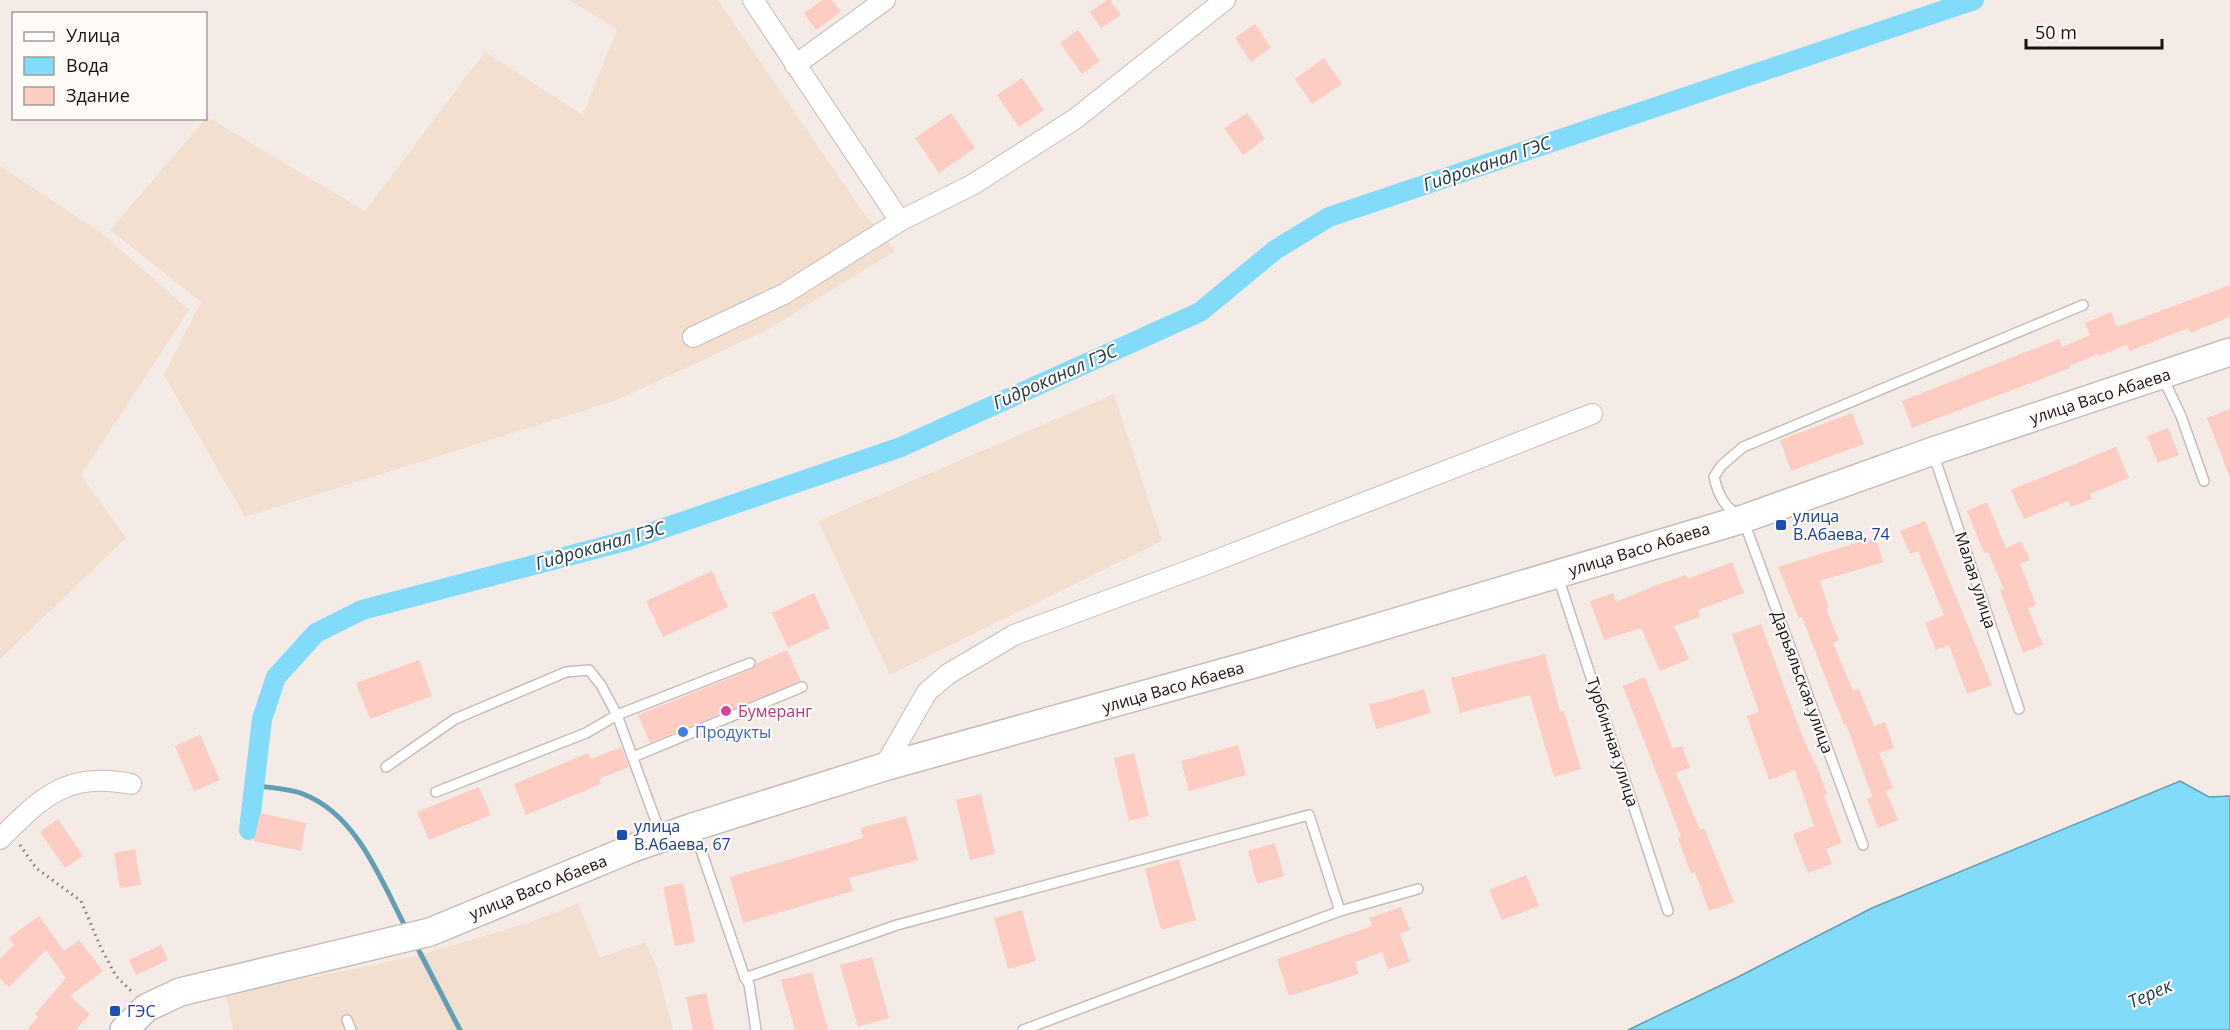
<svg xmlns="http://www.w3.org/2000/svg" width="2230" height="1030" font-family="'Open Sans',sans-serif">
<style>
.industrial{fill:#f3dfd0}
.water{fill:#81dbf9;stroke:#619fb4;stroke-width:1.5}
.lines{fill:none;stroke-linecap:round;stroke-linejoin:round}
.stream{stroke:#619fb4;stroke-width:5}
.canal{stroke:#81dbf9;stroke-width:20}
.building{fill:#fdccc3}
.lane-casing{stroke:#c6bdba;stroke-width:12}
.street-casing{stroke:#c6bdba;stroke-width:22}
.secondary-casing{stroke:#c6bdba;stroke-width:30}
.path{stroke:#7f7976;stroke-width:3;stroke-dasharray:1.5 4.5;stroke-linecap:butt}
.lane{stroke:#fff;stroke-width:9}
.street{stroke:#fff;stroke-width:20}
.secondary{stroke:#fff;stroke-width:27}
.transit-dot{fill:#1a4fb4;stroke:#fff9f7;stroke-width:2}
.hotel-dot{fill:#d1479c;stroke:#fff9f7;stroke-width:2}
.shop-dot{fill:#3f7fe0;stroke:#fff9f7;stroke-width:2}
.labels{text-anchor:middle;stroke-width:4.5;stroke-linejoin:round;paint-order:stroke}
.street-label{font-size:16px;fill:#171413;stroke:#fff9f7}
.transit-label{font-size:16px;fill:#164399;stroke:#fff9f7;text-anchor:start}
.hotel-label{font-size:16px;fill:#b23c85;stroke:#fff9f7;text-anchor:start}
.shop-label{font-size:16px;fill:#366cbe;stroke:#fff9f7;text-anchor:start}
.water-label{font-size:18px;font-style:italic;fill:#18414e;stroke:#fff9f7}
</style>
<rect width="100%" height="100%" fill="#f4ebe7"/>
<g class="industrial">
<path d="M569 0H718L861 209 895 251 767 330 617 400 245 517 164 375 201 302 110 230 207 117 365 211 485 52 583 115 617 29Z"/>
<path d="M0 166 100 232 189 310 81 475 126 538 0 659Z"/>
<path d="M1114 394 1162 541 890 675 818 521Z"/>
<path d="M578 903 600 958 645 942 657 967 673 1030H233L226 995 424 954 534 921Z"/>
</g>
<path class="water" d="M2180 781 2209 797 2230 796V1030H1628L1738 977 1872 908Z"/>
<g class="lines">
<g class="stream">
<path d="M253 785C269 788 288 788 303 794 358 815 381 881 407 930"/>
<path d="M415 943 460 1030"/>
</g>
<path class="canal" d="M249 830 262 719 276 677 316 633 362 610 629 540 901 447 1200 312 1275 250 1329 217 1974 0"/>
</g>
<g class="building">
<path d="M823 0H832L841 12 816 30 804 13Z"/>
<path d="M1107 0H1110L1121 15 1101 28 1090 12Z"/>
<path d="M1255 24 1271 48 1251 62 1235 38Z"/>
<path d="M1078 30 1100 61 1082 74 1060 43Z"/>
<path d="M1324 58 1342 84 1312 104 1295 79Z"/>
<path d="M1022 78 1044 110 1019 127 997 95Z"/>
<path d="M951 113 975 148 939 173 915 138Z"/>
<path d="M1247 113 1265 139 1243 155 1224 128Z"/>
<path d="M2230 285V317L2190 333 2188 328 2130 351 2127 345 2099 356 2098 354 2069 366 2070 368 1912 428 1902 401 2059 339 2062 347 2090 335 2085 323 2111 312 2117 327Z"/>
<path d="M2230 409V475H2229L2207 418Z"/>
<path d="M1852 413 1864 444 1791 471 1780 440Z"/>
<path d="M2168 428 2179 455 2158 463 2147 436Z"/>
<path d="M2116 447 2129 478 2090 494 2092 499 2071 507 2068 501 2024 519 2011 490Z"/>
<path d="M1987 502 2006 548 2021 541 2030 560 2020 564 2036 605 2028 608 2043 645 2023 653 2000 590 2004 589 1988 552 1984 553 1967 511Z"/>
<path d="M1925 521 1992 685 1967 694 1949 645 1936 650 1925 623 1944 615 1918 551 1910 554 1900 531Z"/>
<path d="M1876 537 1883 562 1820 581 1829 608 1826 609 1839 640 1833 643 1853 691 1859 689 1874 726 1885 722 1894 748 1879 753 1893 788 1886 791 1898 820 1878 828 1867 799 1872 796 1846 724 1844 725 1802 617 1799 618 1778 567Z"/>
<path d="M1732 562 1744 593 1698 610 1700 617 1674 626 1689 659 1660 671 1641 628 1604 640 1590 601 1613 593 1616 602 1656 585 1686 575 1688 579Z"/>
<path d="M712 571 728 607 663 637 646 601Z"/>
<path d="M814 593 830 628 788 648 772 613Z"/>
<path d="M1761 624 1803 738 1820 774 1827 795H1824L1842 843 1826 849 1832 864 1808 873 1793 834 1814 826 1795 770 1769 780 1747 716 1759 712 1732 634Z"/>
<path d="M787 650 801 681 650 743 638 715 752 669 757 663Z"/>
<path d="M1545 654 1560 712 1564 711 1581 769 1554 777 1530 695 1460 713 1451 678Z"/>
<path d="M419 660 432 696 370 719 356 683Z"/>
<path d="M1645 677 1673 749 1682 746 1690 768 1676 773 1700 830 1704 828 1734 902 1709 911 1695 872 1691 874 1678 838 1681 837 1623 686Z"/>
<path d="M1424 689 1431 713 1376 729 1369 705Z"/>
<path d="M200 735 220 780 194 791 175 746Z"/>
<path d="M1238 745 1246 775 1189 791 1181 761Z"/>
<path d="M621 747 629 767 599 779 601 784 526 815 514 784 588 753 591 759Z"/>
<path d="M1134 753 1149 816 1129 821 1114 758Z"/>
<path d="M479 787 491 815 429 840 417 812Z"/>
<path d="M981 794 995 854 970 860 956 800Z"/>
<path d="M260 813 306 823 301 851 254 841Z"/>
<path d="M906 816 918 860 849 878 853 891 743 923 730 877 863 838 860 828Z"/>
<path d="M58 819 83 856 65 868 40 832Z"/>
<path d="M1275 843 1284 876 1257 884 1248 851Z"/>
<path d="M135 849 141 885 120 888 114 853Z"/>
<path d="M1179 859 1196 920 1161 930 1145 869Z"/>
<path d="M1526 875 1539 906 1502 920 1489 890Z"/>
<path d="M683 883 695 942 675 946 663 887Z"/>
<path d="M1401 907 1410 930 1400 934 1410 962 1388 969 1382 952 1355 962 1359 974 1289 996 1277 959 1372 926 1369 918Z"/>
<path d="M1022 910 1036 961 1008 969 994 918Z"/>
<path d="M39 916 64 951 79 940 103 971 70 996 90 1014 76 1030H27L38 1017 35 1014 66 978 46 950 9 987 0 978V959L14 945 9 938Z"/>
<path d="M161 945 168 960 136 975 129 960Z"/>
<path d="M872 957 889 1018 858 1027 840 965Z"/>
<path d="M812 972 828 1030H795L781 980Z"/>
<path d="M706 993 714 1030H693L686 997Z"/>
</g>
<g class="lines">
<g class="lane-casing">
<g id="lane">
<path d="M2163 378 2181 416 2204 481"/>
<path d="M1933 453 2019 709"/>
<path d="M1558 577 1668 911"/>
<path d="M633 757 802 687"/>
<path d="M386 767 455 719 566 672 589 670 601 685 617 715 750 663"/>
<path d="M436 792 586 733 617 715 661 835"/>
<path d="M694 830 745 978 749 984 756 1030"/>
<path d="M1863 845 1743 519C1725 507 1719 498 1714 477L1721 466 1743 447 2083 305"/>
<path d="M745 978 897 925 1309 815 1340 911"/>
<path d="M347 1020 351 1030"/>
<path d="M1023 1030 1340 911 1418 889"/>
</g>
</g>
<g class="street-casing">
<g id="street">
<path d="M753 0 900 221"/>
<path d="M795 65 885 0"/>
<path d="M693 337 784 294 900 221 972 185 1075 119 1225 0"/>
<path d="M884 767 927 692 948 674 1014 635 1204 565 1592 414"/>
<path d="M0 839C44 795 67 772 131 784"/>
</g>
</g>
<g class="secondary-casing">
<path id="secondary" d="M124 1030 146 1008 180 992 430 932 633 848 693 827 884 767 1261 662 1743 519 1933 451 2230 352"/>
</g>
<path class="path" d="M20 845 36 868 81 901 102 950 116 976 131 991"/>
<use href="#lane" class="lane"/>
<use href="#street" class="street"/>
<use href="#secondary" class="secondary"/>
</g>
<g class="transit-dot">
<rect x="1775" y="519" width="12" height="12" rx="3"/>
<rect x="616" y="829" width="12" height="12" rx="3"/>
<rect x="109" y="1005" width="12" height="12" rx="3"/>
</g>
<circle class="hotel-dot" cx="726" cy="711" r="6"/>
<circle class="shop-dot" cx="683" cy="732" r="6"/>
<g class="labels">
<g class="street-label">
<text transform="translate(2100 396) rotate(-18)" y="6">улица Васо Абаева</text>
<text transform="translate(1639 549) rotate(-17)" y="6">улица Васо Абаева</text>
<text transform="translate(1976 580) rotate(72)" y="6">Малая улица</text>
<text transform="translate(1803 682) rotate(70)" y="6">Дарьяльская улица</text>
<text transform="translate(1173 687) rotate(-16)" y="6">улица Васо Абаева</text>
<text transform="translate(1613 742) rotate(72)" y="6">Турбинная улица</text>
<text transform="translate(538 887) rotate(-22)" y="6">улица Васо Абаева</text>
</g>
<g class="transit-label">
<text x="1793" y="522">улица<tspan x="1793" dy="18">В.Абаева, 74</tspan></text>
<text x="634" y="832">улица<tspan x="634" dy="18">В.Абаева, 67</tspan></text>
<text x="127" y="1017">ГЭС</text>
</g>
<g class="hotel-label">
<text x="738" y="717">Бумеранг</text>
</g>
<g class="shop-label">
<text x="695" y="738">Продукты</text>
</g>
<g class="water-label">
<text transform="translate(1487 164) rotate(-19)" y="6">Гидроканал ГЭС</text>
<text transform="translate(1055 377) rotate(-24)" y="6">Гидроканал ГЭС</text>
<text transform="translate(600 546) rotate(-16)" y="6">Гидроканал ГЭС</text>
<text transform="translate(2150 994) rotate(-24)" y="6">Терек</text>
</g>
</g>
<rect x="12" y="12" width="195" height="108" fill="#fff9f7" stroke="#a29d9c" stroke-width="1.5"/>
<rect x="24" y="32" width="30" height="9" fill="#ffffff" stroke="#a29d9c" stroke-width="1.5"/>
<text x="66" y="42" font-size="18" fill="#171413">Улица</text>
<rect x="24" y="57" width="30" height="18" fill="#81dbf9" stroke="#a29d9c" stroke-width="1.5"/>
<text x="66" y="72" font-size="18" fill="#171413">Вода</text>
<rect x="24" y="87" width="30" height="18" fill="#fdccc3" stroke="#a29d9c" stroke-width="1.5"/>
<text x="66" y="102" font-size="18" fill="#171413">Здание</text>
<path d="M2026 39v9h136v-9" fill="none" stroke="#171413" stroke-width="3"/>
<text x="2035" y="39" font-size="18" fill="#171413" stroke="#fff9f7" stroke-width="4.5" paint-order="stroke">50 m</text>
</svg>
